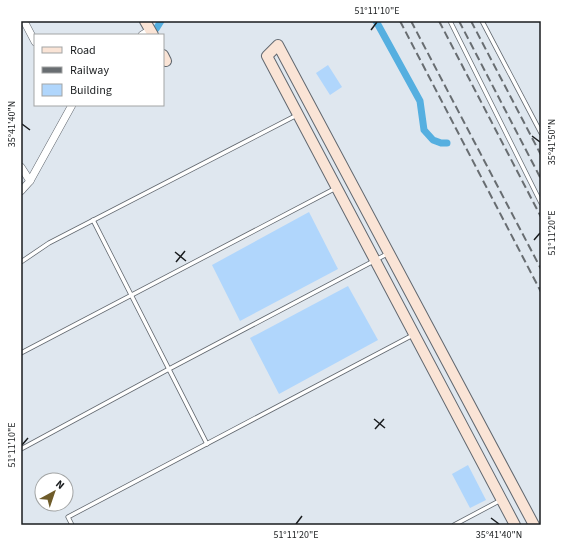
<svg xmlns="http://www.w3.org/2000/svg" width="562" height="546" font-family="'Source Sans 3',sans-serif">
<style>
.lines{fill:none;stroke-linecap:round;stroke-linejoin:round}
.canal{stroke:#55afe0;stroke-width:7}
.building{fill:#b0d6fc}
.lane-casing{stroke:#62686f;stroke-width:5}
.street-casing{stroke:#62686f;stroke-width:8}
.secondary-casing{stroke:#62686f;stroke-width:12}
.lane{stroke:#fff;stroke-width:3.5}
.street{stroke:#fff;stroke-width:7}
.secondary{stroke:#fae4d6;stroke-width:10}
.rail{stroke:#686d71;stroke-width:2;stroke-dasharray:8 4;stroke-linecap:butt}
.ticks{fill:none;stroke:#1a1d1f;stroke-width:1.5}
.neatline{fill:none;stroke:#1a1d1f;stroke-width:1.5}
.ticks-label{font-size:10px;text-anchor:middle;fill:#1a1d1f}
</style>
<rect width="100%" height="100%" fill="#dfe7ef"/>
<g class="lines">
<g class="canal">
<path d="M376 21 420 101 424 130 433 140 441 143H447"/>
<path d="M156 29 161 21"/>
</g>
</g>
<g class="building">
<path d="M328 65 342 87 330 95 316 73Z"/>
<path d="M309 212 338 269 240 321 212 265Z"/>
<path d="M348 286 378 340 279 394 250 338Z"/>
<path d="M468 465 486 500 470 508 452 474Z"/>
</g>
<g class="lines">
<g class="lane-casing">
<g id="lane">
<path d="M450 21 541 203"/>
<path d="M482 21 541 133"/>
<path d="M93 220 207 444"/>
<path d="M21 262 49 243 297 115"/>
<path d="M21 353 336 188"/>
<path d="M21 449 169 369 387 254"/>
<path d="M72 525 68 517 413 335"/>
<path d="M454 525 501 500"/>
</g>
</g>
<g class="street-casing">
<g id="street">
<path d="M24 21 35 42"/>
<path d="M142 35 150 30"/>
<path d="M21 167 30 181"/>
<path d="M21 191 30 181 72 105"/>
</g>
</g>
<g class="secondary-casing">
<g id="secondary">
<path d="M145 21 153 35"/>
<path d="M163 55 166 61"/>
<path d="M515 525 267 56 278 45 534 525"/>
</g>
</g>
<use href="#lane" class="lane"/>
<use href="#street" class="street"/>
<use href="#secondary" class="secondary"/>
<g class="rail">
<path d="M400 21 541 292"/>
<path d="M411 21 541 269"/>
<path d="M439 21 541 217"/>
<path d="M459 21 541 179"/>
<path d="M471 21 541 155"/>
</g>
</g>
<path class="ticks" d="M371 30 377 22M22 124 30 130M532 136 540 142M534 240 540 233M175 252 186 261M176 262 185 251M374 419 385 428M375 429 384 419M22 445 28 438M491 518 499 524M296 524 302 516"/>
<rect width="562" height="546" fill="none" stroke="#ffffff" stroke-width="44"/>
<rect x="34" y="34" width="130" height="72" fill="#ffffff" stroke="#a3a5a5"/>
<rect x="42" y="47" width="20" height="6" fill="#fae4d6" stroke="#a3a5a5"/>
<text x="70" y="54" font-size="12" fill="#1a1d1f">Road</text>
<rect x="42" y="67" width="20" height="6" fill="#686d71" stroke="#a3a5a5"/>
<text x="70" y="74" font-size="12" fill="#1a1d1f">Railway</text>
<rect x="42" y="84" width="20" height="12" fill="#b0d6fc" stroke="#a3a5a5"/>
<text x="70" y="94" font-size="12" fill="#1a1d1f">Building</text>
<g transform="translate(54 492) rotate(40)"><circle r="19" fill="#ffffff" stroke="#a3a5a5"/>
<path d="M0-3L7 15L0 10L-7 15Z" fill="#6f5c2a"/>
<text y="-6" font-size="11" font-weight="bold" text-anchor="middle" fill="#1a1d1f">N</text>
</g>
<rect x="22" y="22" width="518" height="502" class="neatline"/>
<g class="ticks-label">
<text x="377" y="14">51°11'10"E</text>
<text transform="translate(11 124) rotate(-90)" y="4">35°41'40"N</text>
<text transform="translate(551 142) rotate(-90)" y="4">35°41'50"N</text>
<text transform="translate(551 233) rotate(-90)" y="4">51°11'20"E</text>
<text transform="translate(11 445) rotate(-90)" y="4">51°11'10"E</text>
<text x="296" y="538">51°11'20"E</text>
<text x="499" y="538">35°41'40"N</text>
</g>
</svg>
